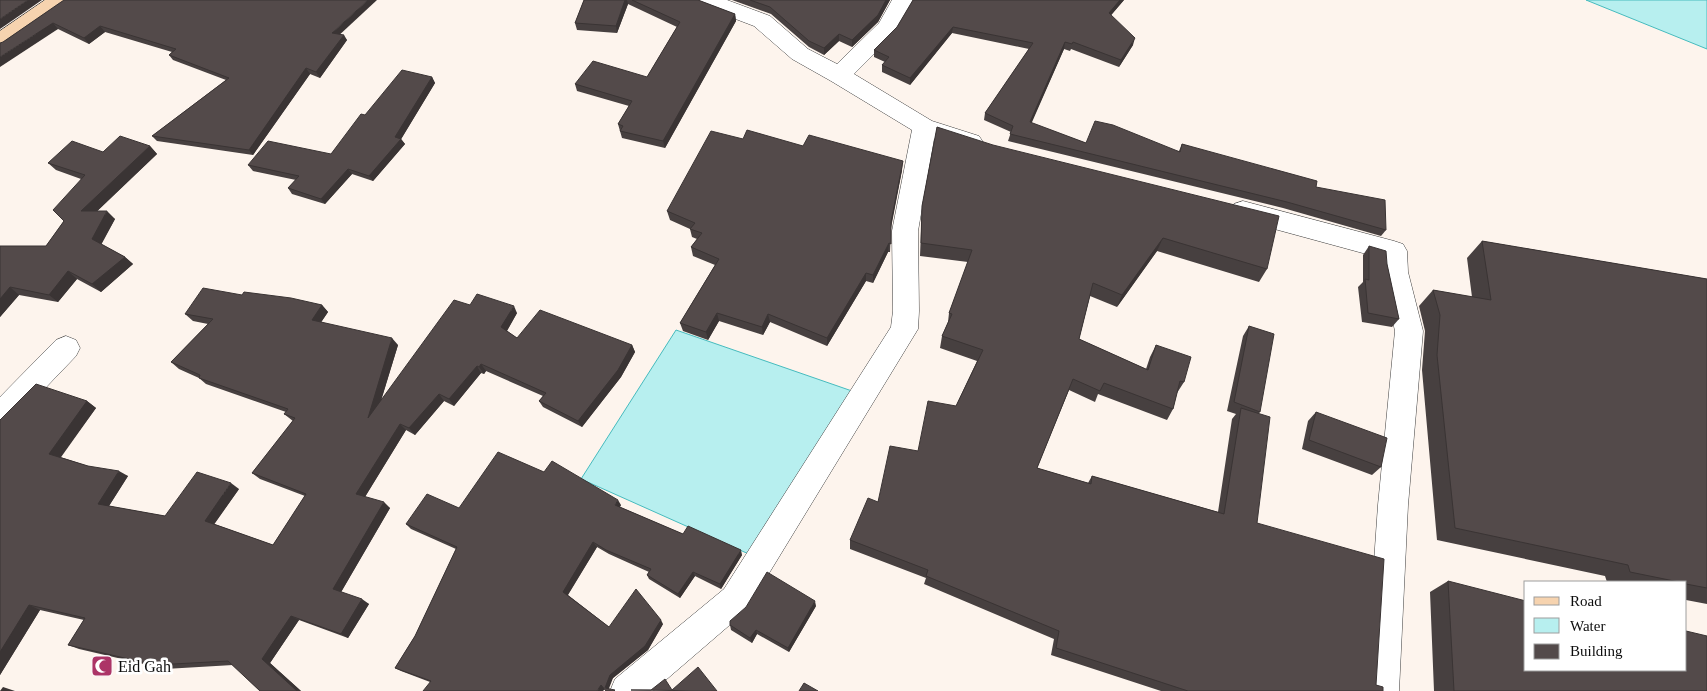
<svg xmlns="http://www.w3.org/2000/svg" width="1707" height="691" font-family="'Times New Roman',serif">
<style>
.water{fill:#b7efef;stroke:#46bbbe}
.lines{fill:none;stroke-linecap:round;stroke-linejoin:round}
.street-casing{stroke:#3f3f3f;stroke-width:1}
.secondary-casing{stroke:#2e2e2e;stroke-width:1}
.street{fill:#fff;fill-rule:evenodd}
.secondary{fill:#f6d3af;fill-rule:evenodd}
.wall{fill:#474040}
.shaded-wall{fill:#3a3434}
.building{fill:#534a4a;stroke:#3a3434}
.labels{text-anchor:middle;stroke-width:5;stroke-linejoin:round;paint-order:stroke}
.near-poi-label{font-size:16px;fill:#0c0c0c;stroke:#fff;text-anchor:start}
</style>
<rect width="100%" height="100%" fill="#fdf4ed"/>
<g class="water">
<path d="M1586 0H1707V49Z"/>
<path d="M676 330 852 391 751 555 581 479Z"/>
</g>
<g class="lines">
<g class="street-casing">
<g id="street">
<path d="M695 0H727L770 16 808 49 837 64 879 23 892 0H914L895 33 854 74 932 121 979 136 983 142 979 148 971 151 934 139 918 231 919 311 918 329 746 611 653 691H610L615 679 724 589 891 327 893 311 892 231 912 130 831 81 792 59 754 26 699 5Z"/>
<path d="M1243 201 1394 241 1403 244 1407 251 1408 272 1423 331 1408 505 1399 691H1365L1378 505 1395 331 1382 272 1381 258 1234 218 1230 211 1234 204Z"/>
<path d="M66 336 76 340 80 348 76 356 10 425 0 429V397L56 340Z"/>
</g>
</g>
<g class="secondary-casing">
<path id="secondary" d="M45 0H71L67 5 8 46 0 48V31Z"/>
</g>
<use href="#street" class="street"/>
<use href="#secondary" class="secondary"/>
</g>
<g class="wall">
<path d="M584 0H698L735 14 736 21 665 148 622 138 618 124 629 106 577 91 575 84 647 77 677 27 628 4 617 33 577 30 575 23Z"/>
<path d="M732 0H890L878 22 852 47 839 41 824 55 809 47 771 14Z"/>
<path d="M913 0H1124L1111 15 1133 45 1119 67 1071 49 1070 51 1064 49 1031 123 1086 143 1179 151 1182 144 1316 187 1386 230 1381 236 1283 208 1008 141 1011 132 984 120 985 113 1029 49 952 33 910 85 882 72V65L885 62 874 57V50L897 27Z"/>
<path d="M63 1 340 34 347 40 320 78 310 74 253 155 157 141 152 136 226 80 173 60 169 55 172 52 105 32 89 44 58 29 3 42Z"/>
<path d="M432 77 435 83 401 139 405 144 373 181 352 174 325 204 292 194 288 188 296 180 253 171 248 165 331 154 365 115Z"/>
<path d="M937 127 1267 269 1259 282 1157 251 1117 307 1090 296 1079 339 1146 369 1150 357 1156 345 1184 382 1177 393 1173 409 1167 420 1098 394 1095 402 1069 390 1037 468 1088 483 1092 476 1218 512 1232 419 1236 414 1227 411 1243 336 1249 326 1260 412 1259 413 1257 523 1376 685 1383 691H1161L1051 655 1054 639 924 584 926 578 850 549V540L878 502 956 406 977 361 940 348 942 336 948 322 949 313 968 262 920 256 922 206Z"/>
<path d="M743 139 803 146 902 170 891 228 890 252H888L873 283 866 281 827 346 770 322 763 335 719 321 708 340 683 331 680 323 715 265 693 256 691 247 697 239 692 237 690 229 670 220 667 211Z"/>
<path d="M150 146 157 154 97 211 115 219 101 244 125 257 133 264 101 292 77 279 58 302 19 295 0 317V246H46L64 221 81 179 56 170 48 163 103 152Z"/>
<path d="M1482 241 1707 279V604L1686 600V582H1607L1605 576 1437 540 1422 370 1425 331 1419 306 1433 290 1472 297 1467 258Z"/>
<path d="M1369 246 1387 264 1399 319 1392 327 1362 322 1358 287 1363 282V255Z"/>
<path d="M242 295 322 305 328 312 321 322 398 345 381 400 470 305 517 313 507 331 517 338 632 345 635 352 621 377 582 427 543 407 539 401 543 396 486 371 484 374 481 373 454 406 444 401 415 435 406 430 365 497 390 508 341 592 369 604 348 638 299 620 270 663 301 691H260L233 665 165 669 79 649 68 645 84 620 40 610 0 675V420L87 401 96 408 60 457 88 466 128 476 109 506 165 516 239 489 214 524 273 545 305 496 260 479 252 473 293 421 284 414 286 412 206 384 199 378 179 369 171 362 208 324 193 321 185 314Z"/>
<path d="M1316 412 1381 467 1372 475 1302 449 1308 421Z"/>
<path d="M621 505 620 507 683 534 742 555 721 589 695 576 680 598 649 579 647 575 649 572 609 554 597 547 568 595 609 627 663 624 648 650 613 678 604 689 430 682 401 671 395 668 415 636 456 549 411 529 406 524 459 508Z"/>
<path d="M1448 581 1526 670 1707 691H1434L1430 592Z"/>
<path d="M816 606 789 652 757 634 752 643 731 630 730 625Z"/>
</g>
<g class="shaded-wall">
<path d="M28 0H42L0 29V19Z"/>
<path d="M368 0H377L335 39 332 33Z"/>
<path d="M625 0H627L628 4 617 33 616 26Z"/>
<path d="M886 0H890L878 22 852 47V40Z"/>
<path d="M1120 0H1124L1107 20 1109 13Z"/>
<path d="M735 14 736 21 665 148 663 141Z"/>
<path d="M53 23 58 29 0 67V57Z"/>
<path d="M100 26 105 32 89 44 84 38Z"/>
<path d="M953 27 952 33 910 85V78Z"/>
<path d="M839 34V41L824 55V48Z"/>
<path d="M344 35 347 40 320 78 316 72Z"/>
<path d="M1135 38 1133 45 1119 67 1121 60Z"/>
<path d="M1065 42 1064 49 1029 129 1030 122Z"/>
<path d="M306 68 310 74 253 155 249 150Z"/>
<path d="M432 77 435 83 400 141 401 139 405 144 373 181 369 176 395 137Z"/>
<path d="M150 146 157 154 89 219 81 211Z"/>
<path d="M903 161 902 170 890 231 891 222Z"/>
<path d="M348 169 352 174 325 204 321 199Z"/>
<path d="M107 211 115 219 100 247 92 239Z"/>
<path d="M1163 238 1157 251 1117 307 1122 295Z"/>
<path d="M889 243 888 252 873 283V275Z"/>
<path d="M125 257 133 264 101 292 92 284Z"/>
<path d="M68 271 77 279 58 302 49 295Z"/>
<path d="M866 273V281L827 346V338Z"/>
<path d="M10 287 19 295 0 317V299Z"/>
<path d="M322 305 328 312 318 327 312 320Z"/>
<path d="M514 306 517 313 505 334 501 327Z"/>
<path d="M717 313 719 321 708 340 706 332Z"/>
<path d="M768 314 770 322 763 335 762 327Z"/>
<path d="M392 338 398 345 374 424 368 418Z"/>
<path d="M632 345 635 352 621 377 582 427 578 421Z"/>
<path d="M481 364 486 371 484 374 479 367Z"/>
<path d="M477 366 481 373 454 406 449 399Z"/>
<path d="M439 394 444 401 415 435 409 428Z"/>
<path d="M87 401 96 408 59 460 49 454Z"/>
<path d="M400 424 406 430 363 500 356 494Z"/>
<path d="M119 471 128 476 107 509 98 504Z"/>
<path d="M231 483 239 489 213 526 205 521Z"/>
<path d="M618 500 621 505 617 510 615 505Z"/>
<path d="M384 502 390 508 340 594 333 589Z"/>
<path d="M593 542 597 547 567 596 563 592Z"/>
<path d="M741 550 742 555 721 589 720 584Z"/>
<path d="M693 572 695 576 680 598 678 594Z"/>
<path d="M362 599 369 604 348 638 341 634Z"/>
<path d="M815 601 816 606 789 652 788 648Z"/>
<path d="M29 605 40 610 0 675V652Z"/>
<path d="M291 616 299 620 270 663 301 691H297L262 659Z"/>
<path d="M661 620 663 624 648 650 613 678 608 691 605 688 610 675Z"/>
<path d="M756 630 757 634 752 643 750 638Z"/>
<path d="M601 685 605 689 603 691H597Z"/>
<path d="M3 687 15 691H0Z"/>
</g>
<g class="building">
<path d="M0 0H28L0 19Z"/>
<path d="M64 0H368L332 33 344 35 316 72 306 68 249 150 152 136 229 78 169 55 176 49 100 26 84 38 53 23 0 57V43L3 42Z"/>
<path d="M584 0H625L616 26 575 23Z"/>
<path d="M632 0H698L735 14 663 141 620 131 623 126 618 124 632 101 575 84 593 61 647 77 680 22Z"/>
<path d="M750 0H886L878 15 852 40 839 34 824 48 809 41 770 7Z"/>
<path d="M913 0H1120L1109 13 1135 38 1121 60 1073 42 1072 44 1065 42 1030 122 1086 143 1095 121 1113 125 1180 152 1182 144 1317 181 1316 187 1385 200 1386 230 1287 202 1010 134 1013 126 985 113 1033 43 953 27 910 78 882 65 889 57 874 50 897 27Z"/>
<path d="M402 70 432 77 395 137 401 139 369 176 348 169 321 199 288 188 299 176 248 165 268 141 331 154 361 114 365 115Z"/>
<path d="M937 127 993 145 1279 216 1267 269 1163 238 1122 295 1093 283 1079 339 1148 370 1156 345 1191 357 1184 382 1180 381 1173 409 1104 383 1100 391 1073 379 1037 468 1091 484 1092 476 1224 514 1241 408 1270 417 1257 523 1384 559 1376 685 1383 687V691H1188L1056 648 1059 631 926 576 928 570 850 540 868 498 878 502 890 446 918 451 928 401 956 406 983 350 942 336 952 314 949 313 972 250 921 243 922 206Z"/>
<path d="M747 130 803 146 809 135 903 161 891 222V244L889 243 873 275 866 273 827 338 768 314 762 327 717 313 706 332 680 323 719 259 691 247 702 233 690 229 695 223 667 211 711 131 743 139Z"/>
<path d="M120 136 150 146 81 211H107L92 239 125 257 92 284 68 271 49 295 10 287 0 299V246H46L64 221 53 210 85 175 48 163 72 141 103 152Z"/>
<path d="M1482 241 1707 279V588L1686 584V582H1679L1630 572 1628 565 1455 528 1437 355 1440 315 1433 290 1491 300Z"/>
<path d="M1369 246 1386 251 1387 264 1399 319 1368 313 1365 279 1369 280Z"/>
<path d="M203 288 242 295 244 292 291 298 322 305 312 320 392 338 368 418 454 300 470 305 477 294 514 306 501 327 517 338 540 310 632 345 618 370 578 421 539 401 546 393 481 364 479 367 477 366 449 399 439 394 409 428 400 424 356 494 384 502 333 589 362 599 341 634 291 616 262 659 297 691H260L228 661 155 665 68 645 85 618 29 605 0 652V420L36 384 87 401 49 454 88 466 119 471 98 504 165 516 197 472 231 483 205 521 273 545 306 494 252 473 295 418 284 414 288 409 199 378 200 375 171 362 213 319 185 314Z"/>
<path d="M1249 326 1274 334 1260 412 1234 402Z"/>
<path d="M1316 412 1387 438 1381 467 1309 440Z"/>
<path d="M498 452 544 472 552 461 618 500 615 505 683 534 688 526 741 550 720 584 693 572 678 594 647 575 651 569 606 550 593 542 563 592 609 627 636 589 661 620 645 646 610 675 605 688 615 690 614 691H606L601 685 597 691H423L431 681 395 668 415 636 457 547 406 524 427 494 459 508Z"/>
<path d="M767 572 815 601 788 648 756 630 750 638 730 625V621L746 607Z"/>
<path d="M1448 581 1526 601V670H1686V631L1707 636V691H1454Z"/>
<path d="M698 667 717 691 631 690H651L665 679 672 690Z"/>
<path d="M804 683 818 691H799Z"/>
</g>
<defs>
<g id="mosque-square" transform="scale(1.125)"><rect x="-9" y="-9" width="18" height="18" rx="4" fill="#ac3467" stroke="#fff"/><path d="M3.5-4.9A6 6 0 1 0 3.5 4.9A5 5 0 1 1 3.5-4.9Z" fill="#fff"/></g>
</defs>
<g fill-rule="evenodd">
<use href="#mosque-square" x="102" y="666"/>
</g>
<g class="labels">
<g class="near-poi-label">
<text x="118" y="672">Eid Gah</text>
</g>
</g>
<rect x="1524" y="581" width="162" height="90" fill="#ffffff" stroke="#9e9e9e"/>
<rect x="1534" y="597" width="25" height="8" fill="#f6d3af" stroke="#9e9e9e"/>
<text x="1570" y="606" font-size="15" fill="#0c0c0c">Road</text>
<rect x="1534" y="618" width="25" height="15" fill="#b7efef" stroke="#9e9e9e"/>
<text x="1570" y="631" font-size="15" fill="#0c0c0c">Water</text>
<rect x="1534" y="644" width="25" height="15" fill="#534a4a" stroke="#9e9e9e"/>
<text x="1570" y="656" font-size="15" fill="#0c0c0c">Building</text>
</svg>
